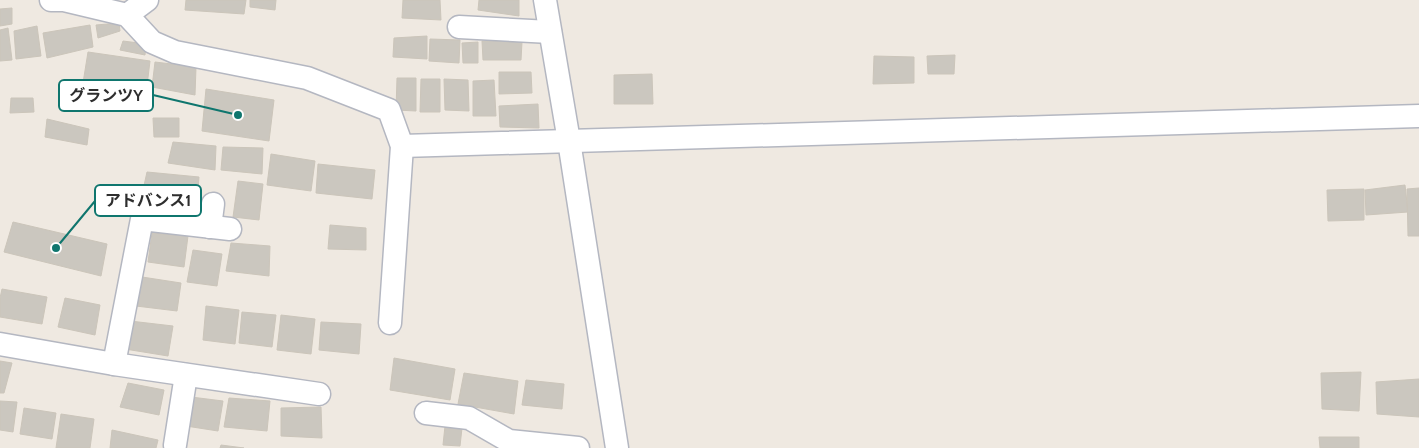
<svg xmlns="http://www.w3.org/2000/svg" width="1419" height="448" font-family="Cabin,'Noto Sans JP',sans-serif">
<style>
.building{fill:#cbc7bf;stroke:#cbc5ba}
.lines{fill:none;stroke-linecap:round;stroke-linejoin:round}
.minor-casing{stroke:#b4b7c1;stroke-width:25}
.minor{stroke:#fff;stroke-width:22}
.leader{fill:none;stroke:#0f766e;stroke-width:2}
.callout-dot{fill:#0f766e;stroke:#fff;stroke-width:2}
.callout{fill:#fff;stroke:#0f766e;stroke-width:2}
.callout-label{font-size:16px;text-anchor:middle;font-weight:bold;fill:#2e2e2e}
</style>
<rect width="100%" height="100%" fill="#efe9e1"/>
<g class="building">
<path d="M186 0H246L244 14 185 10Z"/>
<path d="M250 0H276L275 10 250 7Z"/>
<path d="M403 0H440L441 20 402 18Z"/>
<path d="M479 0H519V16L478 10Z"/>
<path d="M12 8V24L0 26V9Z"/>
<path d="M119 23 120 31 98 38 96 25Z"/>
<path d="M90 25 93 47 47 58 43 33Z"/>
<path d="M37 26 41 56 16 59 14 31Z"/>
<path d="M8 28 12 60 0 61V30Z"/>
<path d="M427 36V59L393 57 394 38Z"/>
<path d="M430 39 460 40 459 63 429 61Z"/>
<path d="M123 41 146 44 145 55 120 50Z"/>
<path d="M482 41 522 42 521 60H483Z"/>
<path d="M478 42V63H463L462 43Z"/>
<path d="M88 52 150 61 146 94 83 83Z"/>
<path d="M955 55 954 74H928L927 56Z"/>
<path d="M874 56 914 57V83L873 84Z"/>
<path d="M155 62 196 67 195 95 152 87Z"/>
<path d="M499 72H531L532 93 499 94Z"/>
<path d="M652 74 653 104H614V75Z"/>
<path d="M397 78H416V111L396 110Z"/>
<path d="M421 79H440V112H420Z"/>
<path d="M444 79 468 80 469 111 445 110Z"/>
<path d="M494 80 496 116H473V81Z"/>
<path d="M206 89 274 100 269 141 202 131Z"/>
<path d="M11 98H33L34 112 10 113Z"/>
<path d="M538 104 539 128 500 127 499 106Z"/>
<path d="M153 118H179V137H154Z"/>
<path d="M47 119 89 129 87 145 45 137Z"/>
<path d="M173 142 216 146 215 170 168 163Z"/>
<path d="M223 147 263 148 262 174 221 170Z"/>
<path d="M271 154 315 161 311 191 267 185Z"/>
<path d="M318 164 375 170 372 199 316 193Z"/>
<path d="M147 172 199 177 197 204 141 199Z"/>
<path d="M238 181 263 184 259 220 233 217Z"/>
<path d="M1405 185 1408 212 1366 215 1365 190Z"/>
<path d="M1419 188V236H1408L1407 189Z"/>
<path d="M1364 189V220L1328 221 1327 190Z"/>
<path d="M13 222 107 244 101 276 4 252Z"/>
<path d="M330 225 366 228V250L328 249Z"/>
<path d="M152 233 188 236 184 267 148 262Z"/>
<path d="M231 243 270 246 269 276 226 271Z"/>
<path d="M193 250 222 254 217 286 187 282Z"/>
<path d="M142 277 181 283 177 311 136 306Z"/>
<path d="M2 289 47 297 42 324 0 317V298Z"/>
<path d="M65 298 100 305 95 335 58 327Z"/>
<path d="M206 306 239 310 235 344 203 340Z"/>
<path d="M242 312 276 315 272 347 239 343Z"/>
<path d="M281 315 315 319 311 354 277 350Z"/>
<path d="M130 321 173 326 168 356 125 349Z"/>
<path d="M321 322 361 324 359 354 319 350Z"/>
<path d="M394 358 455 369 450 400 390 390Z"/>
<path d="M0 361 12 363 4 393H0Z"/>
<path d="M1361 372 1359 411 1322 409 1321 373Z"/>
<path d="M464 373 518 381 514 414 458 404Z"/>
<path d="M1419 379V417L1377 414 1376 382Z"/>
<path d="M526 380 564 384 562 409 522 405Z"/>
<path d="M128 383 164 390 159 415 120 407Z"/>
<path d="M191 397 223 401 218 431 186 426Z"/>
<path d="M229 398 270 401 267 431 224 427Z"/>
<path d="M0 401 17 402 13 432 0 430Z"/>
<path d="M321 407 322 438 281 436V408Z"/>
<path d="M24 408 56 413 52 439 20 434Z"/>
<path d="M61 414 94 419 90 448H56Z"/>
<path d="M445 426 462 428 460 446 443 445Z"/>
<path d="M112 430 158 440 156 448H110Z"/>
<path d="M1319 437H1359V448H1320Z"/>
<path d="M221 445 244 448H220Z"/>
</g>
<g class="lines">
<g class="minor-casing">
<g id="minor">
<path d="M51 0H64L127 15 152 42 175 52 307 78 389 110 402 146 390 323"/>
<path d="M545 0 569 141 617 448"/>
<path d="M127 15 147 0"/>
<path d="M459 27 550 32"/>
<path d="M402 146 1419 116"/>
<path d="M210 227 213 204"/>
<path d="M0 344 114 364 319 394"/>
<path d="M114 364 142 219 230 229"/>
<path d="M426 413 469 418 509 441 578 448"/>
<path d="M175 445 186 375"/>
</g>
</g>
<use href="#minor" class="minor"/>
</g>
<path class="leader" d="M238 115L153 95M56 248L95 201"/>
<g class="callout-dot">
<circle cx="238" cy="115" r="5"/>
<circle cx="56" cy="248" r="5"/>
</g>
<g class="callout">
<rect x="59" y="80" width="94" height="31" rx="5"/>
<rect x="95" y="185" width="106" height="31" rx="5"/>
</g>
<g class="callout-label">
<text x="106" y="101">グランツY</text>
<text x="148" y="206">アドバンス1</text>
</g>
</svg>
